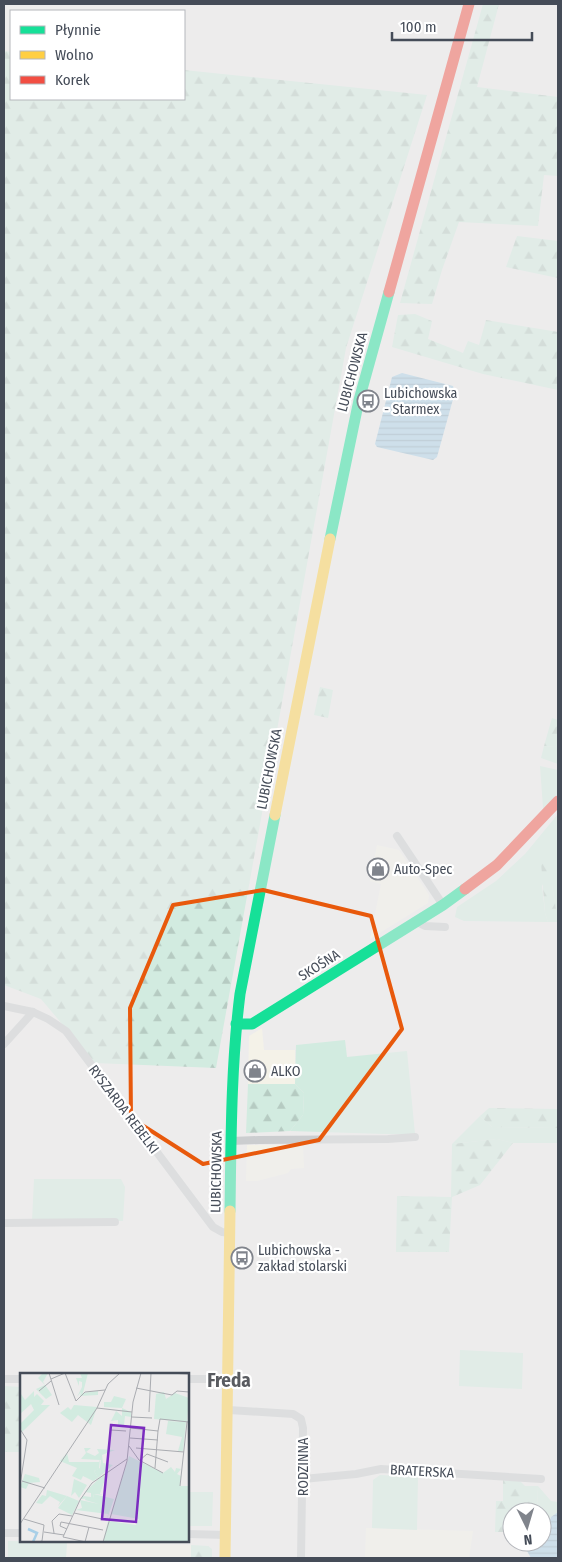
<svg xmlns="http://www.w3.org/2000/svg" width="562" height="1562" font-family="'Fira Sans Condensed',sans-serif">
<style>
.commercial{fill:#f4f2e8}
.green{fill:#d2ebe0}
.forest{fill:url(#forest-firs)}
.water{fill:url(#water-rules)}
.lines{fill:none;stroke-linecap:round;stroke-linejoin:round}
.street{stroke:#cbcdcf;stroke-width:8}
.fast{stroke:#16e098;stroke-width:11}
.slow{stroke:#ffcf43;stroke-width:11}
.jam{stroke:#f24e42;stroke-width:11}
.marked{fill:none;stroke:#e8590c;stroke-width:4;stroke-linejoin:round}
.labels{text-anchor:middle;stroke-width:4.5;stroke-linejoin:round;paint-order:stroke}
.street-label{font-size:14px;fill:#454c58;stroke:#fff}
.poi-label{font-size:14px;fill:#454c58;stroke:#fff;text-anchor:start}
.district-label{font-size:19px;font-weight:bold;fill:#595b60;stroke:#fff}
.inset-river{fill:none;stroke:#a8cfe7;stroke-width:2.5}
.inset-road{fill:none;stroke:#aaacb1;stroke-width:1}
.view{fill:#7b2cbf;fill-opacity:0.15;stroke:#7b2cbf;stroke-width:2.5}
.inset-edge{fill:none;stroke:#454c58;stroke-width:2.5}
</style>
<defs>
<pattern id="forest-firs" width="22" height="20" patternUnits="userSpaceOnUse" patternTransform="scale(1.25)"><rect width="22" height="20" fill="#d2ebe0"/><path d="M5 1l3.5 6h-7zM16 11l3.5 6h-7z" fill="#b6cbc2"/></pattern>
<pattern id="water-rules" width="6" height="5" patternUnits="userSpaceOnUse" patternTransform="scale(1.25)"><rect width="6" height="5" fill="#a8cfe7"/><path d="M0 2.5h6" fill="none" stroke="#8baabe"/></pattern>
</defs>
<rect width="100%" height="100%" fill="#edecec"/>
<g class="commercial">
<path d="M377 845 399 850 429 895 428 903 370 939 381 884 370 881Z"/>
<path d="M262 1028 264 1050H295V1084H248L249 1036Z"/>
<path d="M247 1145H303L304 1168 291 1169 288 1173 257 1181H246Z"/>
<path d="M366 1528 473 1531 469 1558H365Z"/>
<path d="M67 1542 191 1545V1558H66Z"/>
</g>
<g class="green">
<path d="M558 743V764L541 758 544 746 555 747Z"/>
<path d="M540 766 558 770V793L544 810 543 808Z"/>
<path d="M558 814V909L556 910 552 885V864L542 886 545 913 548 922 464 921 455 917 457 907 496 881 525 854Z"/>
<path d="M345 1040 347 1057 407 1051 415 1134H386L290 1131 303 1115 304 1093 295 1084 296 1045Z"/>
<path d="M480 1116 492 1127 558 1128V1143H513L497 1139 452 1144Z"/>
<path d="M34 1179H121L125 1187 123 1221H32Z"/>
<path d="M460 1350 523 1353 522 1389 459 1386Z"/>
<path d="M380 1475 418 1477 417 1530 372 1528 373 1480Z"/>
<path d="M538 1486 551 1501 558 1502V1512L551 1517 542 1541V1512H537Z"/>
<path d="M188 1492H213L212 1526H188Z"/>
<path d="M8 1541 67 1542 66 1558H8Z"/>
</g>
<g class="forest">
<path d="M483 4H499L477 87 558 97V176L544 175 538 226 459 222 442 270 432 304 400 303Z"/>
<path d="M4 51 11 52V99H184V70L427 95 346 348 216 1068 95 1063 41 999 4 985Z"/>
<path d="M517 236 558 241V278L506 267Z"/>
<path d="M415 314 432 321 428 339 463 353 468 341 479 345 486 320 558 332V390L483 374 392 347 398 315Z"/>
<path d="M320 687 333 690 328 718 314 715Z"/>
<path d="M552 718 558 720 557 733 558 743 555 747 544 746Z"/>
<path d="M548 856 552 864V885L556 909H558V922H548L545 913 541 862Z"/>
<path d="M248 1084H295L304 1093 303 1115 290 1131 246 1133Z"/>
<path d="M489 1108 558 1109V1128L492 1127 480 1116Z"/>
<path d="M497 1139 513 1143 480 1185 452 1197 449 1252H396L397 1196 451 1197 452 1144Z"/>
<path d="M4 1386 21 1387V1452H4Z"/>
<path d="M503 1480 520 1481 525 1486H538L537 1512H512V1532H495L496 1501H503Z"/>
<path d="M191 1545 208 1546 212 1549V1558H191Z"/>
</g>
<g class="water">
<path d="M402 373 453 386 455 392 437 457 433 460 377 447 375 444 392 377Z"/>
<path d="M558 1512V1558H531L523 1544 542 1542 551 1517Z"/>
</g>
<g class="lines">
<g class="street">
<path d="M397 836 443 905"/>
<path d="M415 921 425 926 445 927"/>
<path d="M4 1006 33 1012 48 1019 66 1031 213 1227 222 1232 230 1233"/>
<path d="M4 1044 33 1012"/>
<path d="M231 1141 259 1140 388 1139 415 1137"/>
<path d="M4 1223 115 1222"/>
<path d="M4 1379H21"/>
<path d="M188 1379H229"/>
<path d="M229 1410 293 1414 301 1419 303 1428 301 1558"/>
<path d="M303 1479 356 1474 381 1469 541 1479"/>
<path d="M4 1533H21"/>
<path d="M188 1534 226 1535"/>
</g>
<g class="fast">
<path d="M330 539 359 400 389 292"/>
<path d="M236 1024H252L443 905 465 889"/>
<path d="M230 1211C231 1139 231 1066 240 994L275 815"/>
</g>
<g class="slow">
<path d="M275 815 330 539"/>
<path d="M225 1558 230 1211"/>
</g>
<g class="jam">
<path d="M389 292 469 4"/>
<path d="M465 889 497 865 558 801"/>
</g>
</g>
<path d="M0 0H562V1562H0ZM263 890 371 916 402 1029 319 1140 203 1164 131 1118 130 1008 173 905Z" fill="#edecec" fill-opacity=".55" fill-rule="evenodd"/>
<path class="marked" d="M263 890 371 916 402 1029 319 1140 203 1164 131 1118 130 1008 173 905Z"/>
<defs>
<g id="bus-ring" transform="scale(1.125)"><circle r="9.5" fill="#fff" stroke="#80848c" stroke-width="1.5"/><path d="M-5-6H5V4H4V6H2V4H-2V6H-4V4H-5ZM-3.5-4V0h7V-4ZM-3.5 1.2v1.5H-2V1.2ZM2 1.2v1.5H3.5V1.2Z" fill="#80848c"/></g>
<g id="shop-ring" transform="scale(1.125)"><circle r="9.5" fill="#fff" stroke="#80848c" stroke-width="1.5"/><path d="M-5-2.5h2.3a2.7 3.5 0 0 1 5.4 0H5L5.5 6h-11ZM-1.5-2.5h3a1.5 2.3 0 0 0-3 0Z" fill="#80848c"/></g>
</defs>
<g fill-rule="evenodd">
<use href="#bus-ring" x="368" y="401"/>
<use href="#shop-ring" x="378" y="869"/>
<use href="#shop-ring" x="255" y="1071"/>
<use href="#bus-ring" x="242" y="1258"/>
</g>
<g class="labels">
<g class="street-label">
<text transform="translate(352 372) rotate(-75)" y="5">LUBICHOWSKA</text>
<text transform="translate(269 769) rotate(-79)" y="5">LUBICHOWSKA</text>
<text transform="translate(319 965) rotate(-32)" y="5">SKOŚNA</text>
<text transform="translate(124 1109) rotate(53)" y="5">RYSZARDA REBELKI</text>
<text transform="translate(216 1172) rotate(-89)" y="5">LUBICHOWSKA</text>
<text transform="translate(303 1467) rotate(-90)" y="5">RODZINNA</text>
<text transform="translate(422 1471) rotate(3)" y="5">BRATERSKA</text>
</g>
<g class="poi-label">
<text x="384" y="398">Lubichowska<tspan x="384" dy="16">- Starmex</tspan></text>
<text x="394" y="874">Auto-Spec</text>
<text x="271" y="1076">ALKO</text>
<text x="258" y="1255">Lubichowska -<tspan x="258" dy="16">zakład stolarski</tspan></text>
</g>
<g class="district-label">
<text x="229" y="1387">Freda</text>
</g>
</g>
<g transform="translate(20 1373)">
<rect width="169" height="169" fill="#edecec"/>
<path d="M23 0H28L23 9 32 22 26 26 16 16 25 12 18 5ZM60 0H68L63 20 78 18V22L60 23 61 19 57 24 62 14V9L59 8V13L56 5H62ZM14 18V24L17 21 24 28 21 32H30L2 59 0 51 14 37 11 31 0 41 1 21 5 27ZM144 19 146 26 155 20 169 25 167 49 134 46 136 21ZM94 23 106 26 102 35 111 39V44L105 43 104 52H98V47L91 48 96 38 102 43V35L84 34V29H91ZM54 32 77 34 71 52 58 42 52 49 40 40 48 34 51 37ZM64 75H71L66 79 75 83 79 80 77 76 95 77 82 82 83 90 93 92 78 105 74 98 80 95 81 87 61 86 66 80ZM88 97 80 121 83 122 74 121 73 125 60 126 63 123 71 124V120L65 119ZM5 101 19 105 20 109 9 110 6 116 0 114ZM54 106 67 112 59 125 55 119 51 123ZM27 117 47 123 38 133 40 129 30 123 22 131 16 130 22 122 26 123Z" fill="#d2ebe0"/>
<path d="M148 48 166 49 163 78H158L162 64 146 61ZM47 80 49 89H79L80 85 79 96 74 98 78 105 73 108 63 103 61 107 52 103 57 95 40 88ZM109 83 143 100 151 94 155 99 156 95 161 96 157 101 161 103 160 113H169V169H83L88 148 116 152 119 146 91 141ZM74 121 94 126 87 146 88 141 56 137 62 135 60 127 79 131 65 127 66 124 73 125ZM47 123 59 128 52 142 38 135Z" fill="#d2ebe0"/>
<path class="inset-river" d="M8 156 17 160 13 169"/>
<path class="inset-road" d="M29 0 39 32M45 0 56 28 65 19 85 17M147 0 169 1M31 6 45 0M116 15 152 22 157 18 169 19M19 18 31 8M77 35 112 39M129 39 131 0M112 44 132 45M111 55 138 58 140 46 169 49M0 56 7 67 0 112M91 57 106 58M110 65 138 67M109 73 119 87 143 100M116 75 164 79M120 87 127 81 148 89M135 95 138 58M2 108 25 115M160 113 167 49M54 140 87 147M4 146 24 152 22 168 18 169M0 151 77 35 88 11 100 0M47 156 40 153 41 149 83 157M24 159 44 162M34 160 32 148 39 141 52 143M65 169 69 154M66 169 43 164 60 127 72 110 107 86M83 169 107 88 113 29 121 0"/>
<path class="view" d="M91 52 124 55 116 149 82 146Z"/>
<rect width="169" height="169" class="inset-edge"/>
</g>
<rect width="562" height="1562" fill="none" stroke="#454c58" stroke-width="10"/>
<rect x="10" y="10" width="175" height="90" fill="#ffffff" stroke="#b5b7bc"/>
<rect x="20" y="26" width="25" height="8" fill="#16e098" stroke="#b5b7bc"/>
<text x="55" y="35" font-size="15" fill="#454c58">Płynnie</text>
<rect x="20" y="51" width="25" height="8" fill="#ffcf43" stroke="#b5b7bc"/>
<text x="55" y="60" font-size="15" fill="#454c58">Wolno</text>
<rect x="20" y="76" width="25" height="8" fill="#f24e42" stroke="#b5b7bc"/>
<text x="55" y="85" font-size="15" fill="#454c58">Korek</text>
<g transform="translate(527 1527) rotate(175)"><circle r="24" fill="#ffffff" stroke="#b5b7bc"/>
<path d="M0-4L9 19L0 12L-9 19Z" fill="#80848c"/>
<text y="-8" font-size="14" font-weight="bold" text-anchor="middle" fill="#454c58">N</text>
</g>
<path d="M392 32v8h140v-8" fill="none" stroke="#454c58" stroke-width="2.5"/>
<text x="400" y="32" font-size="15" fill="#454c58" stroke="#ffffff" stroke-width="4" paint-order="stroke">100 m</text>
</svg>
